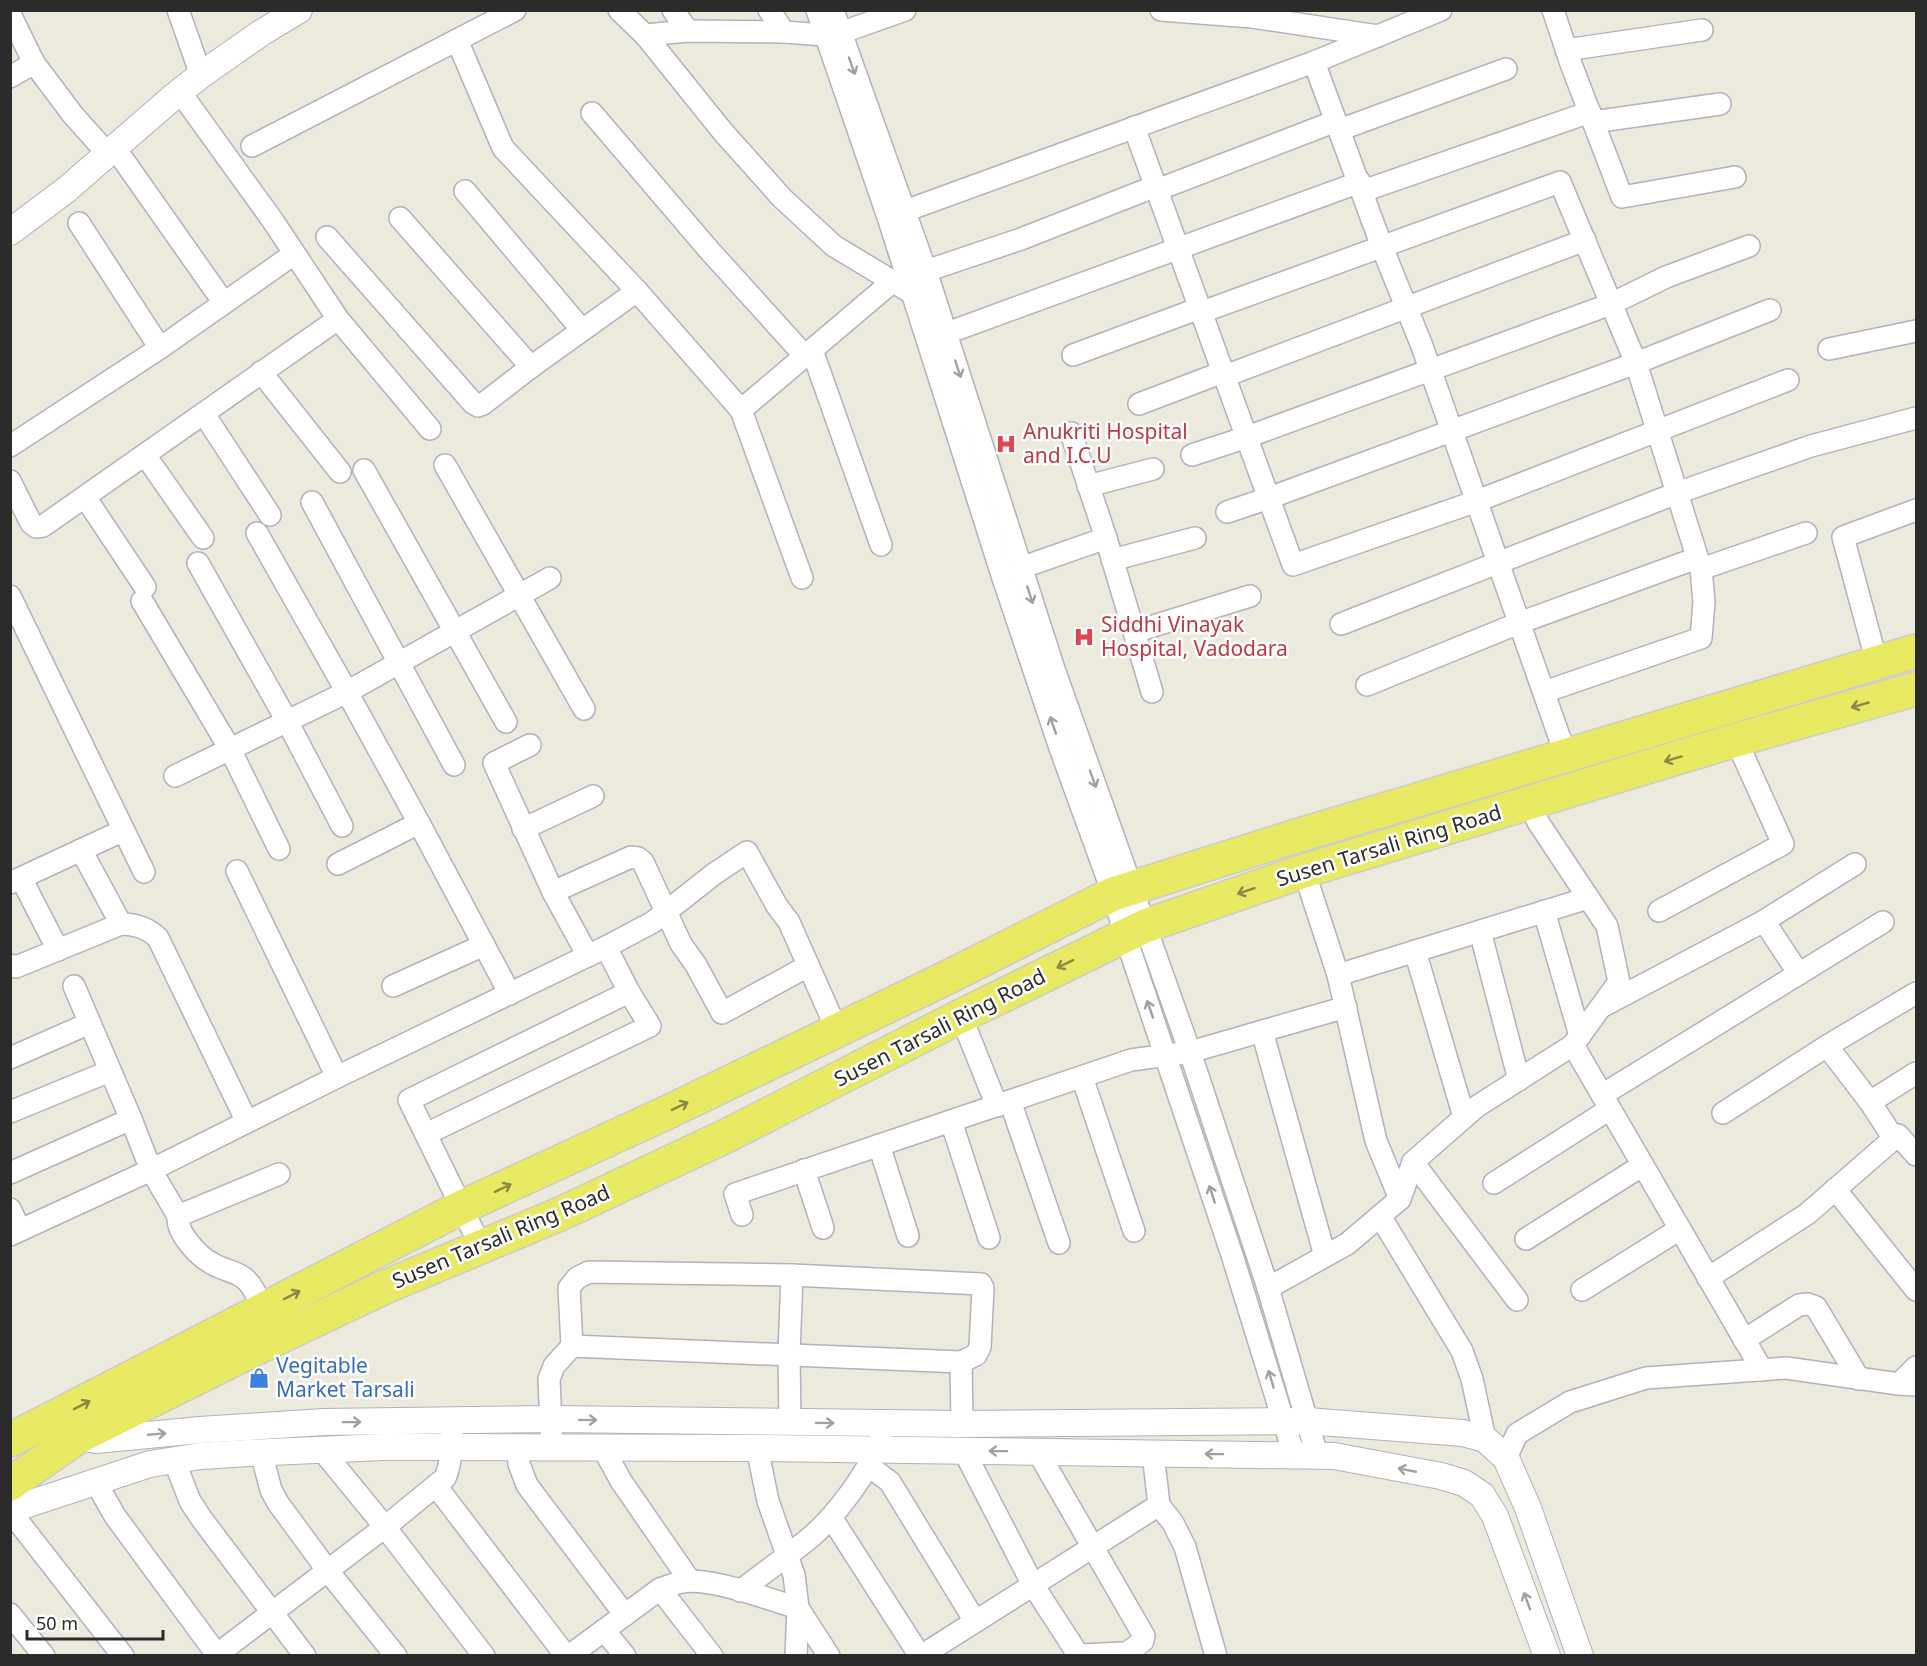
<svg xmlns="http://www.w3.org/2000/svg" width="1927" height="1666" font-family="'Noto Sans',sans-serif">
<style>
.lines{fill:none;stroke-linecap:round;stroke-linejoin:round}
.minor-casing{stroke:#b2b1bd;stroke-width:24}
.tertiary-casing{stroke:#b2b1bd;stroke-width:28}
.primary-casing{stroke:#ccc;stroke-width:36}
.minor{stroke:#fff;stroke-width:21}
.tertiary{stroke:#fff;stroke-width:26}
.primary{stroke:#e8ea64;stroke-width:33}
.oneway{stroke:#a0a0a0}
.oneway2{stroke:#8a8a48}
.labels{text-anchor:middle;stroke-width:5;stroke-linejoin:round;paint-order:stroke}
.health-label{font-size:21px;fill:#be3a42;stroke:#fff;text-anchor:start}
.street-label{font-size:21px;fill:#2b2b2b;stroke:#fff}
.shop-label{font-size:21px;fill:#366cbe;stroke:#fff;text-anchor:start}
</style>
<rect width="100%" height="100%" fill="#ece9dd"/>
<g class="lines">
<g class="minor-casing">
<g id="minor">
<path d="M178 10 201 75"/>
<path d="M619 10 645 35 688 31 784 32 825 35 840 33 905 10"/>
<path d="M673 10 688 31"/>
<path d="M769 10 784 32"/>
<path d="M817 10 888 217 1002 575 1060 748 1113 894 1125 935 1233 1258 1294 1455"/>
<path d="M833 10 926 271 1054 669 1190 1052 1268 1288 1317 1455"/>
<path d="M1161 10 1252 17 1378 36"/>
<path d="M1553 10 1571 64 1622 197 1735 177"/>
<path d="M10 14 34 63 73 115 108 154"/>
<path d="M645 35 723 132 782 198 834 246 917 296"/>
<path d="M457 40 503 148 637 291"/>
<path d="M1566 50 1702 30"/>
<path d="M1314 62 1441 10"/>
<path d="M10 77 34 63"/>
<path d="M180 92 273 221 338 319 430 429"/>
<path d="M592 113 709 250 805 356"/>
<path d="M1593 122 1720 104"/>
<path d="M1134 127 1293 565 1477 501 1788 380"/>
<path d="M1339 130 1506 69"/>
<path d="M252 146 515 10"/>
<path d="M115 148 224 303"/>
<path d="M1157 190 1336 121"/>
<path d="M465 191 582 330"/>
<path d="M1363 191 1590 112"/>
<path d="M905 211 1314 62 1382 247 1422 346 1566 756"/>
<path d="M400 218 531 367"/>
<path d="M79 223 160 348"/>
<path d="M327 237 473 403 478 406 483 404 531 367 637 291 741 410"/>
<path d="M926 271 1021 239 1156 186"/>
<path d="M1202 312 1560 182 1636 363 1701 569 1704 602 1701 638 1544 692"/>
<path d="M947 333 1360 182"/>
<path d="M1829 349 1916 331"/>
<path d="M812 350 881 545"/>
<path d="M1073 355 1200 308"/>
<path d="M261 372 340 472"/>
<path d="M1225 376 1585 240"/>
<path d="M1139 404 1223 372"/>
<path d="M204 414 270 515"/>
<path d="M1071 433 1106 538"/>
<path d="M10 446 160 348 294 254"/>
<path d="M145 455 203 538"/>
<path d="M1192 455 1247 437 1611 304 1666 277 1749 246"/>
<path d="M445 465 584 709"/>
<path d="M364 470 506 722"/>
<path d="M10 481 31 523 36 527 43 526 338 319"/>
<path d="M1088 486 1153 469"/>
<path d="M85 497 145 587"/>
<path d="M312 502 454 765"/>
<path d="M1227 512 1269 498 1636 363 1770 310"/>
<path d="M1112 560 1195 538"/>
<path d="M198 563 287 721 342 826"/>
<path d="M1701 569 1806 533"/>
<path d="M1009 572 1106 538 1152 692"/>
<path d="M802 578 741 410 892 282"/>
<path d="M10 596 144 872"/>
<path d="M142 601 230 749 279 849"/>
<path d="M1341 624 1677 493 1811 446 1916 418"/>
<path d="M1134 632 1250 596"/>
<path d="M1877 663 1843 537 1916 510"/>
<path d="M1367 685 1519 623 1697 558"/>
<path d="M530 745 494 763 553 892 588 956"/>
<path d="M175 776 347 692 257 533"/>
<path d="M523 829 593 796"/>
<path d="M81 850 121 924"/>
<path d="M338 864 419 823"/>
<path d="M237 871 337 1077"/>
<path d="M1304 871 1338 975"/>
<path d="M21 878 58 950"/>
<path d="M10 883 122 831"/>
<path d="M553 892 631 857 638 858 643 862 681 944 696 965 722 1013 808 966"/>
<path d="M1544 911 1580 1036"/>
<path d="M1659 911 1783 844 1736 740"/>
<path d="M1764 921 1855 864"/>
<path d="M1480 931 1519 1080"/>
<path d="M1415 951 1464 1117"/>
<path d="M10 965 16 967 121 924C135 924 148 928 158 938L247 1122"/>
<path d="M74 986 131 1119 151 1170 178 1216 279 1174"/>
<path d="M393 986 484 945"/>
<path d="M510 994 419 823 347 692 550 578"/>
<path d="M1605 1005 1764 921 1799 974"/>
<path d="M961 1016 997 1106"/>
<path d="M1262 1031 1325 1256"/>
<path d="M1573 1045 1762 1370"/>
<path d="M1827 1046 1916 993"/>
<path d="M10 1058 90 1023"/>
<path d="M1082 1077 1134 1231"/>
<path d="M1602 1095 1883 922"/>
<path d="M1010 1101 1059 1243"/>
<path d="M10 1112 110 1071"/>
<path d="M1723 1113 1827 1046 1870 1102"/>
<path d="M951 1121 989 1238"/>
<path d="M426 1134 650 1026 629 992"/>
<path d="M1894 1139 1870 1102 1916 1073"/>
<path d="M879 1145 908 1236"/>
<path d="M1413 1162 1517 1300"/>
<path d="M804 1170 823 1228"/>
<path d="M10 1173 131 1119"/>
<path d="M1494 1183 1610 1109"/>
<path d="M1835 1189 1916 1290"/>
<path d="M1400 1199 1376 1141 1338 975 1588 898"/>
<path d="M10 1209 20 1230"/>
<path d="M742 1215 735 1194 1131 1060 1190 1052 1346 1007"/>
<path d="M178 1216C176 1233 199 1257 213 1264 223 1270 235 1271 244 1278 254 1286 258 1299 263 1311"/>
<path d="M1380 1216 1462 1351 1472 1379 1485 1439"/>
<path d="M10 1235 151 1170 337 1077 606 947 653 922 714 874 747 852 777 906 789 922 837 1030"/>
<path d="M1526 1239 1643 1165"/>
<path d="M481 1247 409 1100 629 992 606 947"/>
<path d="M1708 1278 1807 1214 1898 1135 1916 1155"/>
<path d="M1268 1288 1347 1244 1400 1199 1413 1162 1476 1107 1573 1045 1619 982 1607 926 1538 822 1529 803"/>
<path d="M1582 1290 1680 1229"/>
<path d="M1744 1340 1799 1305 1808 1304 1816 1307 1859 1379"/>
<path d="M961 1362 962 1424"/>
<path d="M1899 1384 1916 1367"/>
<path d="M790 1422 789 1354 792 1275"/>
<path d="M518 1448 519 1464 527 1485 625 1615"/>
<path d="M552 1448 549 1379 554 1366 572 1346 961 1362 976 1355 980 1347 983 1288 981 1284 792 1275 589 1272 577 1278 569 1288 572 1346"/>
<path d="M603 1448 621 1481 690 1581"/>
<path d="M757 1448 768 1501 794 1575 798 1608 796 1656"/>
<path d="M322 1450 385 1527 484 1656"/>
<path d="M964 1451 1033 1585 1079 1656"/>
<path d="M261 1452 271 1490 278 1503 328 1571 396 1656"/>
<path d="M1038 1452 1144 1636 1143 1641 1123 1656"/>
<path d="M1506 1458 1517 1434 1570 1402 1646 1378 1786 1368 1899 1384 1916 1385"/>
<path d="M174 1460 190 1501 201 1518 305 1656"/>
<path d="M869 1466 890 1482 975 1621"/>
<path d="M95 1481 115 1516 218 1656"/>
<path d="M436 1486 566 1656"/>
<path d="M1159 1505 1173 1523 1185 1547 1216 1656"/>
<path d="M10 1511 123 1656"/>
<path d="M831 1517 920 1656"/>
<path d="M660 1589 712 1656"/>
<path d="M740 1591C762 1574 785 1558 806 1541 834 1519 869 1472 881 1438"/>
<path d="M10 1614 44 1656"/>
<path d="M604 1630 625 1656"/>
<path d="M1079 1655 1124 1653"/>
<path d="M215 1656 385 1527 445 1478C451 1464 452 1449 452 1433"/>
<path d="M569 1656 660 1589C670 1585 681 1581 692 1581 728 1583 764 1598 798 1608L829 1656"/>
<path d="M921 1656 1159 1505 1153 1453"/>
</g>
</g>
<g class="tertiary-casing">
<g id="tertiary">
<path d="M10 232 66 190 172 98 201 75 261 33 299 10"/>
<path d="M80 1437 96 1440 200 1430 324 1422 551 1419 962 1424 1307 1421 1463 1433 1485 1439 1506 1458 1528 1508 1580 1656"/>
<path d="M10 1510 150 1464 201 1456 248 1453 383 1447H452L757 1448 1334 1456 1441 1476 1464 1483 1482 1495 1495 1516 1547 1656"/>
</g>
</g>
<g class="primary-casing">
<g id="primary">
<path d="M10 1440 462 1207 668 1112 946 978 1113 894 1293 837 1916 651"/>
<path d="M10 1484 78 1437 265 1344 385 1287 560 1214 726 1136 961 1016 1145 926 1304 871 1736 740 1916 689"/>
</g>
</g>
<use href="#minor" class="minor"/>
<use href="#tertiary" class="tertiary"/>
<use href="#primary" class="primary"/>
</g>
<defs><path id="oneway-shaft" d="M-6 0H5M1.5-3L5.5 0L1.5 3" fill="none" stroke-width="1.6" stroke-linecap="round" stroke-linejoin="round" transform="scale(1.5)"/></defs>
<g class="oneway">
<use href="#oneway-shaft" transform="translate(852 66) rotate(70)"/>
<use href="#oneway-shaft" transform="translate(958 369) rotate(72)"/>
<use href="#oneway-shaft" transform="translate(1030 595) rotate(72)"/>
<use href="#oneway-shaft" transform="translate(1053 725) rotate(-109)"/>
<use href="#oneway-shaft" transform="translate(1093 779) rotate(70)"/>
<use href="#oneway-shaft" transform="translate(1150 1009) rotate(-109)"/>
<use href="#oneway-shaft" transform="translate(1212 1194) rotate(-108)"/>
<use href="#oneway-shaft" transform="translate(1271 1379) rotate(-107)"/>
<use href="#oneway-shaft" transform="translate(588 1420) rotate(1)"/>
<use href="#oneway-shaft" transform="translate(352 1422) rotate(-1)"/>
<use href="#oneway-shaft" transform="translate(825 1423) rotate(1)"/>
<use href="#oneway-shaft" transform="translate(157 1434) rotate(-5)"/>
<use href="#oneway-shaft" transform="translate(998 1451) rotate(-179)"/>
<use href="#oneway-shaft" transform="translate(1214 1454) rotate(-179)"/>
<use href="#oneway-shaft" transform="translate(1407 1470) rotate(-169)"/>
<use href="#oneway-shaft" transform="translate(1527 1601) rotate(-110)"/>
</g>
<g class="oneway2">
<use href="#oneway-shaft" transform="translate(1860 705) rotate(164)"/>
<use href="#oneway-shaft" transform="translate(1673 759) rotate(163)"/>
<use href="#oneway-shaft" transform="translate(1246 891) rotate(161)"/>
<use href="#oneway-shaft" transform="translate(1065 964) rotate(154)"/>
<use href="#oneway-shaft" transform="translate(680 1106) rotate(-26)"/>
<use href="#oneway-shaft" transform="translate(503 1188) rotate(-25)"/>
<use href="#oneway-shaft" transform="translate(292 1295) rotate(-27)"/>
<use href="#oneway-shaft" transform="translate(82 1405) rotate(-27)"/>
</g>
<defs>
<g id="hospital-bare" transform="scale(1.62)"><path d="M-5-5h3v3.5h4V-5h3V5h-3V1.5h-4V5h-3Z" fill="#e0444e" stroke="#fff" stroke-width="2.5" paint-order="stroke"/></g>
<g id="shop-bare" transform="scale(1.62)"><path d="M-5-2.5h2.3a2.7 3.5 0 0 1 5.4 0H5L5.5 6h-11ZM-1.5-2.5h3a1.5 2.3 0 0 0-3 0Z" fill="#3f7fe0" stroke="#fff" stroke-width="2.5" paint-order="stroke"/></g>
</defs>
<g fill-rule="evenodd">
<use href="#hospital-bare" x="1006" y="444"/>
<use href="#hospital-bare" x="1084" y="637"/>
<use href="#shop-bare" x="259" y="1378"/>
</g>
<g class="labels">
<g class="health-label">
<text x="1023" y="439">Anukriti Hospital<tspan x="1023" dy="24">and I.C.U</tspan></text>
<text x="1101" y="632">Siddhi Vinayak<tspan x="1101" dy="24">Hospital, Vadodara</tspan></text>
</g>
<g class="street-label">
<text transform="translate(1389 846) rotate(-17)" y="7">Susen Tarsali Ring Road</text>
<text transform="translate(940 1028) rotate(-27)" y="7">Susen Tarsali Ring Road</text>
<text transform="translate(501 1237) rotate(-23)" y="7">Susen Tarsali Ring Road</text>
</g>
<g class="shop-label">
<text x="276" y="1373">Vegitable<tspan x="276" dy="24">Market Tarsali</tspan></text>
</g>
</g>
<rect width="1927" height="1666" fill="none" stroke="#2b2b2b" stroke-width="24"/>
<path d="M27 1630v9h136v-9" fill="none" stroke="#2b2b2b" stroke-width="3"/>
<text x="36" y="1630" font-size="18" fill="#2b2b2b" stroke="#ffffff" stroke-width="4.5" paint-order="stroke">50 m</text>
</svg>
